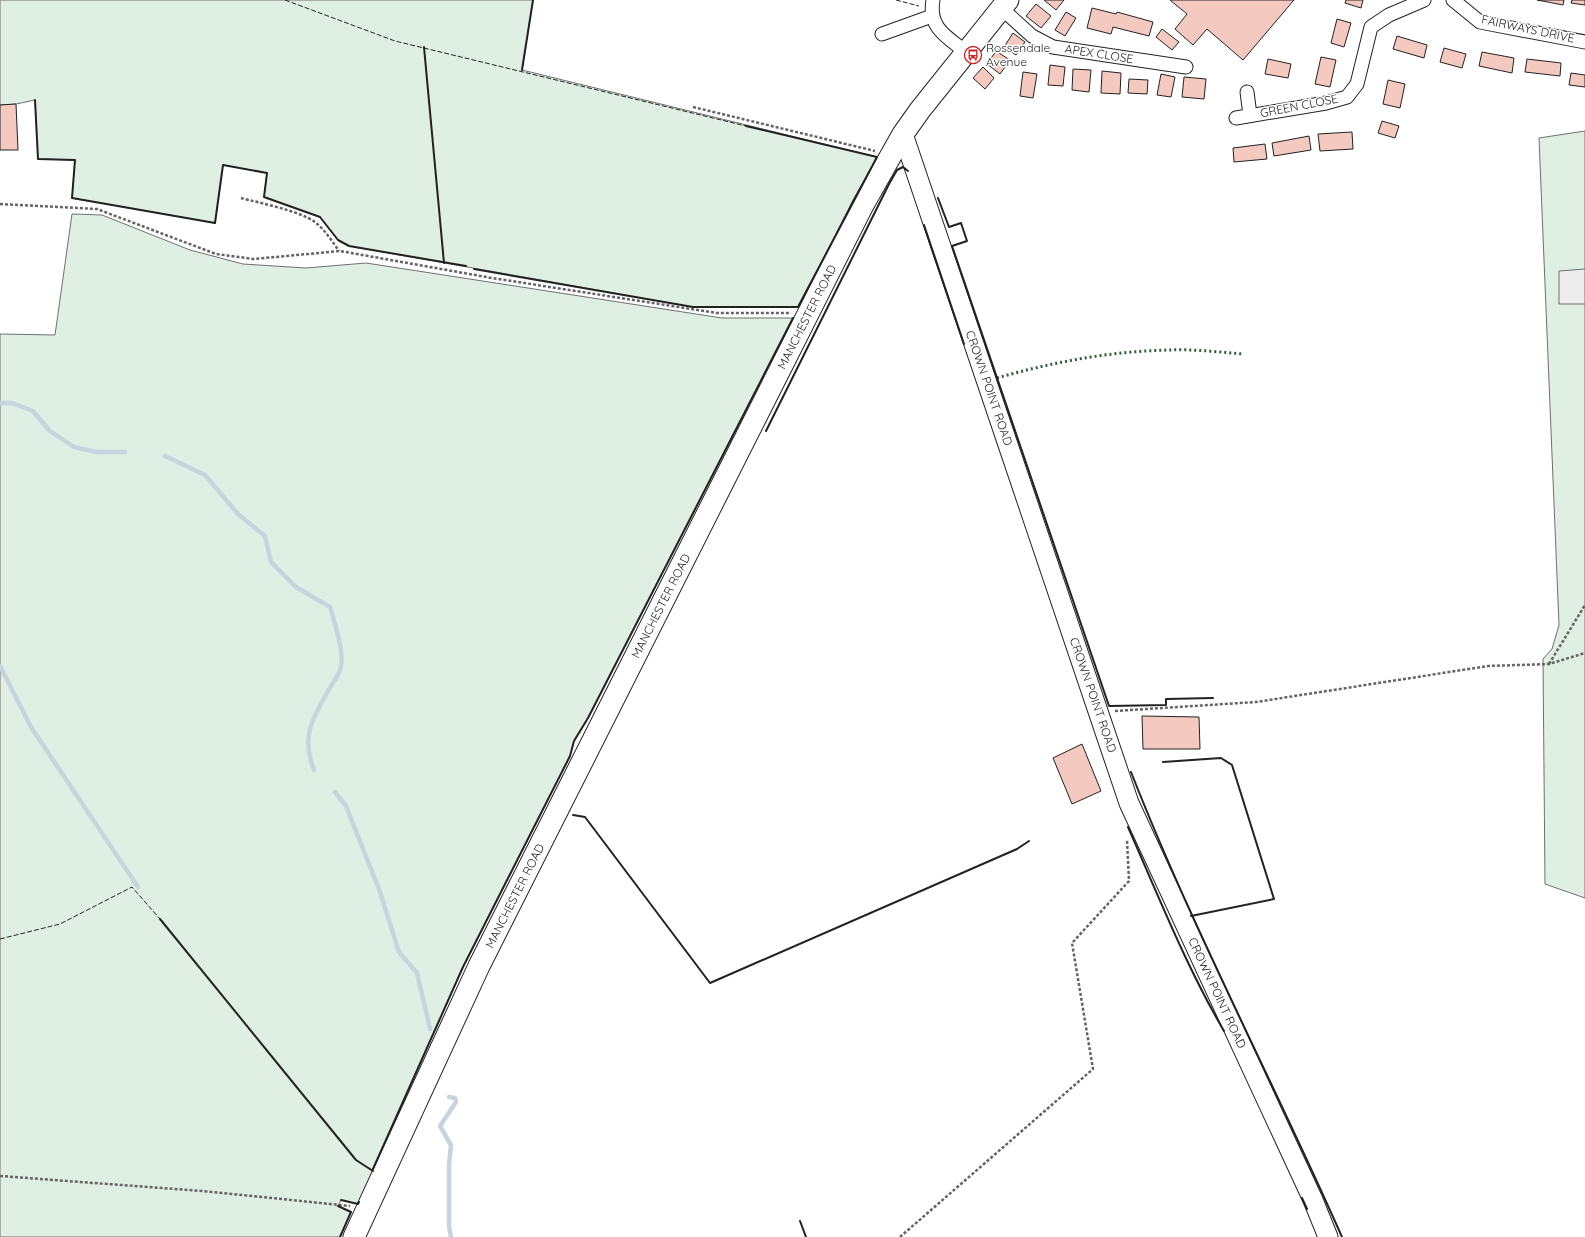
<svg xmlns="http://www.w3.org/2000/svg" width="1585" height="1237" font-family="Quicksand,sans-serif">
<style>
.green{fill:#e0efe3;stroke:#6f6f6f}
.parking{fill:#ededed;stroke:#6f6f6f}
.lines{fill:none;stroke-linecap:round;stroke-linejoin:round}
.stream{stroke:#c7d3dd;stroke-width:4.5}
.building{fill:#f3c9c0;stroke:#222}
.street-casing{stroke:#222;stroke-width:15}
.secondary-casing{stroke:#222;stroke-width:21}
.primary-casing{stroke:#222;stroke-width:23}
.path{stroke:#646464;stroke-width:2.5;stroke-dasharray:3 2;stroke-linecap:butt}
.street{stroke:#fff;stroke-width:13}
.secondary{stroke:#fff;stroke-width:19}
.primary{stroke:#fff;stroke-width:21}
.hedge{stroke:#2f5e38;stroke-width:3;stroke-dasharray:2 3;stroke-linecap:butt}
.fence{stroke:#222;stroke-width:1;stroke-dasharray:5 2;stroke-linecap:butt}
.wall{stroke:#222;stroke-width:2}
.labels{text-anchor:middle;stroke-width:3;stroke-linejoin:round;paint-order:stroke}
.street-label{font-size:12px;fill:#222;stroke:#fff}
.poi-label{font-size:12px;fill:#222;stroke:#fff;text-anchor:start}
</style>
<rect width="100%" height="100%" fill="#fff"/>
<g class="green">
<path d="M0 0H533L522 70 877 157 798 307H693L349 246 338 240 320 217 264 197 267 173 223 165 215 223 72 198 75 160 38 159 35 100 16 104 0 105Z"/>
<path d="M1585 131V898L1545 884 1543 659 1552 649 1559 625 1539 138Z"/>
<path d="M72 214 102 215 190 250 243 264 306 268 366 263 722 318H793L588 718 574 741 570 756 463 967 358 1204 341 1200 338 1206 351 1212 340 1237H0V334L55 335Z"/>
</g>
<path class="parking" d="M1585 269V304H1559V271Z"/>
<g class="lines">
<g class="stream">
<path d="M0 403H12L33 411 50 431 74 447 96 452H125"/>
<path d="M165 456 205 475 238 514 265 536 271 562 296 587 330 607C334 621 346 656 340 670 338 676 334 681 331 686 314 716 300 735 314 770"/>
<path d="M0 666 31 727 138 887"/>
<path d="M335 792 346 806 379 889 399 952 417 973 430 1029"/>
<path d="M449 1097 455 1098 456 1102 440 1126 451 1145 449 1165V1226L451 1237"/>
</g>
</g>
<g class="building">
<path d="M1044 0H1064L1056 10Z"/>
<path d="M1170 0H1294L1243 60 1207 29 1193 45 1175 29 1187 14Z"/>
<path d="M1346 0H1363L1361 8 1345 3Z"/>
<path d="M1537 0H1564L1563 5Z"/>
<path d="M1572 0H1585V5L1571 3Z"/>
<path d="M1036 4 1051 16 1041 28 1026 16Z"/>
<path d="M1092 8 1116 14 1117 12 1153 22 1149 36 1113 27 1111 34 1087 28Z"/>
<path d="M1066 12 1076 18 1065 36 1055 30Z"/>
<path d="M1337 19 1351 23 1344 47 1331 43Z"/>
<path d="M1162 29 1179 42 1172 50 1156 37Z"/>
<path d="M1013 33 1025 42 1016 55 1004 47Z"/>
<path d="M1397 36 1427 45 1424 58 1393 49Z"/>
<path d="M1444 48 1466 54 1462 68 1440 62Z"/>
<path d="M996 51 1010 60 1000 74 987 64Z"/>
<path d="M1482 52 1514 58 1512 73 1479 66Z"/>
<path d="M1321 57 1336 60 1330 87 1315 84Z"/>
<path d="M1268 59 1291 64 1288 78 1265 74Z"/>
<path d="M1527 59 1561 63 1560 76 1525 72Z"/>
<path d="M1050 65 1065 67 1063 86 1048 85Z"/>
<path d="M983 67 994 78 985 89 973 78Z"/>
<path d="M1073 69 1091 70 1089 92 1072 90Z"/>
<path d="M1102 71 1121 73 1120 94 1101 93Z"/>
<path d="M1023 72 1037 74 1033 98 1020 96Z"/>
<path d="M1571 73 1585 75V87L1569 85Z"/>
<path d="M1161 74 1175 77 1171 97 1157 95Z"/>
<path d="M1184 77 1206 79 1204 99 1182 97Z"/>
<path d="M1129 79 1148 80 1147 94 1128 93Z"/>
<path d="M1388 80 1405 84 1400 108 1383 104Z"/>
<path d="M16 104 18 150H0V105Z"/>
<path d="M1382 121 1399 126 1395 138 1378 133Z"/>
<path d="M1352 132 1353 149 1320 151 1318 134Z"/>
<path d="M1309 136 1311 150 1274 156 1272 143Z"/>
<path d="M1265 144 1267 159 1234 162 1233 148Z"/>
<path d="M1142 716 1199 717 1200 749H1143Z"/>
<path d="M1082 744 1101 791 1072 804 1053 758Z"/>
</g>
<g class="lines">
<g class="street-casing">
<g id="street">
<path d="M933 0C928 28 947 37 966 52"/>
<path d="M1453 0 1480 22 1585 42"/>
<path d="M1001 8 1032 36 1053 47 1186 67"/>
<path d="M882 34 932 16"/>
<path d="M1247 92 1250 115"/>
<path d="M1236 118 1326 103 1347 97 1357 84 1371 27 1389 15 1424 0"/>
</g>
</g>
<g class="secondary-casing">
<path id="secondary" d="M903 134 1129 803 1313 1200 1328 1237"/>
</g>
<g class="primary-casing">
<path id="primary" d="M354 1237 479 966 863 205 903 134 920 110 1008 0"/>
</g>
<g class="path">
<path d="M693 107 875 151"/>
<path d="M241 198C260 203 300 211 315 222 325 230 332 241 339 251"/>
<path d="M0 204 97 209 216 254 254 259 340 251 492 278 717 313H791"/>
<path d="M1549 664 1585 605"/>
<path d="M1115 711 1256 702 1488 666 1549 664 1585 653"/>
<path d="M0 1176 202 1191 350 1206"/>
<path d="M900 1237 1093 1069 1072 943 1129 881 1127 840"/>
</g>
<use href="#street" class="street"/>
<use href="#secondary" class="secondary"/>
<use href="#primary" class="primary"/>
<path class="hedge" d="M997 378C1053 362 1111 351 1170 350 1194 349 1219 352 1243 354"/>
<g class="fence">
<path d="M285 0 395 41 746 126"/>
<path d="M896 0 919 6"/>
<path d="M0 939 60 924 132 887 160 919"/>
</g>
<g class="wall">
<path d="M424 47 444 263"/>
<path d="M522 70 533 0"/>
<path d="M35 100 38 159 75 160 72 198 215 223 223 165 267 173 264 197 320 217 338 240 349 246 466 266"/>
<path d="M938 198 949 227 961 223 967 241 952 246 1109 706 1166 705V699L1213 698"/>
<path d="M924 225 964 344"/>
<path d="M474 269 693 307H798L877 157 746 126"/>
<path d="M766 431 889 184 897 170 903 167 908 171"/>
<path d="M1163 762 1221 758 1232 765 1274 899 1191 916"/>
<path d="M1131 772C1193 930 1273 1081 1342 1237"/>
<path d="M573 815 585 817 710 983 1017 849 1029 841"/>
<path d="M1128 827C1158 895 1186 966 1224 1031"/>
<path d="M160 919 356 1160 373 1171"/>
<path d="M373 1169 463 967 570 756 574 741 588 718 793 318"/>
<path d="M1302 1198 1307 1209"/>
<path d="M341 1200 358 1204 359 1202"/>
<path d="M338 1206 351 1212 340 1237"/>
<path d="M800 1221 806 1237"/>
</g>
</g>
<defs>
<g id="bus-ring" transform="scale(0.9)"><circle r="9.5" fill="#fff" stroke="#c62828" stroke-width="1.5"/><path d="M-5-6H5V4H4V6H2V4H-2V6H-4V4H-5ZM-3.5-4V0h7V-4ZM-3.5 1.2v1.5H-2V1.2ZM2 1.2v1.5H3.5V1.2Z" fill="#c62828"/></g>
</defs>
<g fill-rule="evenodd">
<use href="#bus-ring" x="973" y="55"/>
</g>
<g class="labels">
<g class="street-label">
<text transform="translate(1528 29) rotate(12)" y="4">FAIRWAYS DRIVE</text>
<text transform="translate(1099 54) rotate(9)" y="4">APEX CLOSE</text>
<text transform="translate(1299 106) rotate(-11)" y="4">GREEN CLOSE</text>
<text transform="translate(807 317) rotate(-63)" y="4">MANCHESTER ROAD</text>
<text transform="translate(989 388) rotate(71)" y="4">CROWN POINT ROAD</text>
<text transform="translate(661 606) rotate(-63)" y="4">MANCHESTER ROAD</text>
<text transform="translate(1093 695) rotate(71)" y="4">CROWN POINT ROAD</text>
<text transform="translate(515 896) rotate(-63)" y="4">MANCHESTER ROAD</text>
<text transform="translate(1217 993) rotate(65)" y="4">CROWN POINT ROAD</text>
</g>
<g class="poi-label">
<text x="986" y="52">Rossendale<tspan x="986" dy="14">Avenue</tspan></text>
</g>
</g>
</svg>
